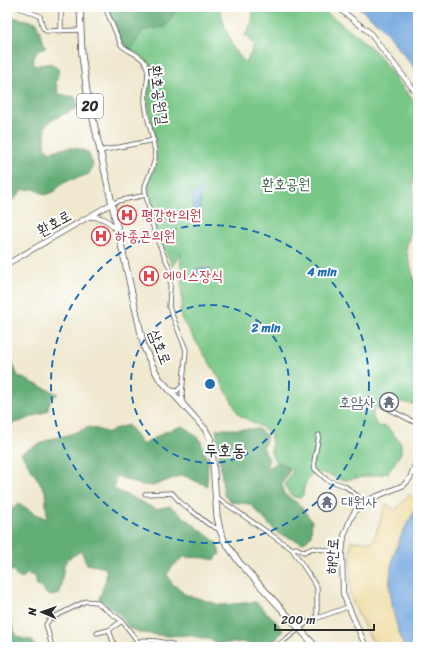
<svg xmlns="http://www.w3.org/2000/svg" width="425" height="654" font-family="Sriracha,'Poor Story',sans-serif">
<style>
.green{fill:#78c787;stroke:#527959}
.forest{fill:#62ac74;stroke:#466c50}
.sand{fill:#eeda9e;stroke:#8c8264}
.water{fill:#6fa5dd;stroke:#4d6884}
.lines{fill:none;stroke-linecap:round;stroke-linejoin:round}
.minor-casing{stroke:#494844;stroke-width:5}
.tertiary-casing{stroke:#494844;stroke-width:6}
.primary-casing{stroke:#494844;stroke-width:7}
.minor{stroke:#fff;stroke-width:3.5}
.tertiary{stroke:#fff;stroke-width:4.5}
.primary{stroke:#fff;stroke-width:5.5}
.ring{fill:none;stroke:#1f6fb2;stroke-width:2;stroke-dasharray:7 5}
.labels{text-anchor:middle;stroke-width:4;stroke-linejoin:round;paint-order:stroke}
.shield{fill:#fff;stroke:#6b6b6b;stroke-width:1}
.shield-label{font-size:14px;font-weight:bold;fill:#2b2b2b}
.street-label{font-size:15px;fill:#2b2b2b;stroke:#fff}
.park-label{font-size:15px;fill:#46624b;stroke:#fff}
.health-label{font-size:15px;fill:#be3a42;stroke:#fff;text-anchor:start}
.worship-label{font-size:15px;fill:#5b616d;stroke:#fff;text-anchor:end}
.quarter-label{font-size:17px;fill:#2b2b2b;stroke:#fff}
.centre{fill:#1f6fb2;stroke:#fff;stroke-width:2}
.ring-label{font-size:12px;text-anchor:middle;font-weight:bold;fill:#1f6fb2;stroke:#fff;stroke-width:4;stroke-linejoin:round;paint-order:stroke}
</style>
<rect width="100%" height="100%" fill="#fff"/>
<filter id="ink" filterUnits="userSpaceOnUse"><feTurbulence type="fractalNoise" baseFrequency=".025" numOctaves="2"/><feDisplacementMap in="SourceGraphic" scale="8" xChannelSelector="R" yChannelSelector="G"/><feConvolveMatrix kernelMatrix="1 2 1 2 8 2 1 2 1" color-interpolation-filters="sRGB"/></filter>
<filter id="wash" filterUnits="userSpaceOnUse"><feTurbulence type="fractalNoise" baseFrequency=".012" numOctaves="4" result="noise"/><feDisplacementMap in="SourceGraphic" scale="16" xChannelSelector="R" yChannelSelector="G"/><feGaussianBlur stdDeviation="0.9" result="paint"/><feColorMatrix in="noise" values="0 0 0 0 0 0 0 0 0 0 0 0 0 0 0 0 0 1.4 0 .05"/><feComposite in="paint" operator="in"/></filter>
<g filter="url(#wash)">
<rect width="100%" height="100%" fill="#f0e9d0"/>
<path class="green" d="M107 7H219L226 30 234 50 246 63 254 46 245 35 252 22 253 10 245 7H319L355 34 378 54 394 77 418 106V167L413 183 416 212 406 249 418 294V405L406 403 393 400C387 406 382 408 373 408V418L377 426 387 427 401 443V453L388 473 345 480 338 479 330 475 317 472C307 477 304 484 303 495L300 498C290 497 288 493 285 484L293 471 274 460 271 452 272 443 270 434 263 428 239 415 218 376 181 318 180 311 182 304 180 252 173 267 156 232 149 199 148 184 156 163V143L147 99 150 82 148 65 143 57 127 48Z"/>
<g class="forest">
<path d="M107 7H178L165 27 143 30 130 50 121 42Z"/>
<path d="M7 14 12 17 36 22 46 48 39 49 33 59 34 66 51 63 59 70 56 83 59 94 75 97 79 107 52 120 45 126V148L51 152C66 146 74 147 88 152L93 165 89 174 78 178 65 181 55 191 45 195 34 189 22 190 11 203H7Z"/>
<path d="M7 351 18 376 58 394 51 399 47 411 19 422 7 424Z"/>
<path d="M128 425 143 445 164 432 183 426 200 439 208 461 207 486 182 475 153 486 141 485 116 476 114 489 156 509 170 506 217 543 220 554 214 560 206 558 184 557 174 565 167 574 172 584 179 588 184 594 220 605 256 602 274 619 283 630 272 645 259 647 242 642 220 644 212 640 188 635 167 636 142 633 129 628 120 615 99 599 106 579V568L87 564 81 551 68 559 64 565 60 594 51 596 45 593 44 589 37 586 34 576 27 574 22 579 16 576 13 570 7 574V510H11L19 503 32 512 47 519 45 491 21 453 50 439 68 435 90 427 109 433 114 429Z"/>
<path d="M216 429H258L267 436 263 448 269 459 266 468 279 462 290 470 282 484 284 494 299 504 312 521 311 536 303 543 277 533 250 504 231 502 224 495Z"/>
<path d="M7 619 11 620C15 635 16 639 32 640L35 647H7Z"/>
</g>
<path class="sand" d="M409 494 418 502V506C384 557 383 590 404 647H377L367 632 350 596 351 541 373 542 385 507 387 504 395 511Z"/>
<g class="water">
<path d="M358 7H418V73L380 25Z"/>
<path d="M201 188 200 203 201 221 193 211 192 197Z"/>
<path d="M210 268 211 279 197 281 195 269Z"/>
<path d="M418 506V647H404C383 590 384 557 418 506Z"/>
</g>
</g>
<g filter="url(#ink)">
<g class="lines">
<g class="minor-casing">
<g id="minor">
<path d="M17 7 40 16 43 28 46 31 81 30"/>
<path d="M61 7V31"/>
<path d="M105 7 121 45C127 51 138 54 144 61 151 71 146 85 145 97 144 116 155 136 155 157 154 167 148 177 145 186V191L155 235 171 271 169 307 186 350 182 393 183 405"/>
<path d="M100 151 154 140"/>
<path d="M111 204 118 201 146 195"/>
<path d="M171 390 177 391 182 386"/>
<path d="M383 406 418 424"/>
<path d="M319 435 314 461 315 469 327 480 345 486 365 502"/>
<path d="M145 494 172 493 181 503 192 511 208 524 220 530"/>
<path d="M216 497 292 549 317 587V617"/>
<path d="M292 549 296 548 304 552 313 548 342 553"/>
<path d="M109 630 122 621"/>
<path d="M97 633 109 630 115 647"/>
<path d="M52 647 46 624 50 619 86 601 96 602 122 621 139 643"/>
<path d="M127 647 143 640 157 641 172 644V647"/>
<path d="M275 647 285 640 309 621 348 607"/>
</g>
</g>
<g class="tertiary-casing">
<g id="tertiary">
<path d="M337 7 369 32 418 95"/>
<path d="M91 217C103 216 110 222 117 231"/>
<path d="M7 264 111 204"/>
<path d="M366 647 343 594 342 553 344 536 351 518 357 508 368 500 404 485 410 478 418 458"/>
</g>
</g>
<g class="primary-casing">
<path id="primary" d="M80 7 82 55 87 92 144 347 152 365 159 378 205 429 210 438 212 448 217 516 220 530 224 540 239 562 316 647"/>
</g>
<use href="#minor" class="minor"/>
<use href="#tertiary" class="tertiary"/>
<use href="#primary" class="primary"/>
</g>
</g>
<g class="ring">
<circle cx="210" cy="384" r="79"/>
<circle cx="210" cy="384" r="159"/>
</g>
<defs>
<g id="hospital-ring" transform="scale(1)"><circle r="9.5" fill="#fff" stroke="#e0444e" stroke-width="1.5"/><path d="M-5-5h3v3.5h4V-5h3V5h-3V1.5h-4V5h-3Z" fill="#e0444e"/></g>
<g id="temple-ring" transform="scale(1)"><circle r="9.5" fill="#fff" stroke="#6b7280" stroke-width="1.5"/><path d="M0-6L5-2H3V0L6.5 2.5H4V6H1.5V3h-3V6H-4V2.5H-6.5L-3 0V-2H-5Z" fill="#6b7280"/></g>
</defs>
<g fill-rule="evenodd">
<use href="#hospital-ring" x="127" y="215"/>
<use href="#hospital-ring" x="101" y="236"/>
<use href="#hospital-ring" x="149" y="276"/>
<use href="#temple-ring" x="389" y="402"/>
<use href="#temple-ring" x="327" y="502"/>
</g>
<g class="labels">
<rect class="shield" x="77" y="94" width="26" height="24" rx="3"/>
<g class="shield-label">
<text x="90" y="111">20</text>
</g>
<g class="street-label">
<text transform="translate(159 95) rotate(83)" y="5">환호공원길</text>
<text transform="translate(54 223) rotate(-29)" y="5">환호로</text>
<text transform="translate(160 347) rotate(69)" y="5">삼호로</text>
<text transform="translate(332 556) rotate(-86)" y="5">해안로</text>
</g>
<g class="park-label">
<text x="286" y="189">환호공원</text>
</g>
<g class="health-label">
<text x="141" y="220">평강한의원</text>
<text x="115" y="241">하종곤의원</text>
<text x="163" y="281">에이스장식</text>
</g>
<g class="worship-label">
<text x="375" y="407">호암사</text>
<text x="341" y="507" text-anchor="start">대원사</text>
</g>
<g class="quarter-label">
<text x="225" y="456">두호동</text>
</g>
</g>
<circle cx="210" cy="384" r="6" class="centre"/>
<g class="ring-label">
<text x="322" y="276">4 min</text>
<text x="266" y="332">2 min</text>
</g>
<rect width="425" height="654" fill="none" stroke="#fff" stroke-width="24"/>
<g transform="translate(42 612) rotate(272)" stroke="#ffffff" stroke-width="3" paint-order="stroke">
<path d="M0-3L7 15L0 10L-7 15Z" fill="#2b2b2b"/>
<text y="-6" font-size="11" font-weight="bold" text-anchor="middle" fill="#2b2b2b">N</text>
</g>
<path d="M275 624v6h99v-6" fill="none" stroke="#2b2b2b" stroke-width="2"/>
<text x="281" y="624" font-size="12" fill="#2b2b2b" stroke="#ffffff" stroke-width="3" paint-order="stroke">200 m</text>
</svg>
